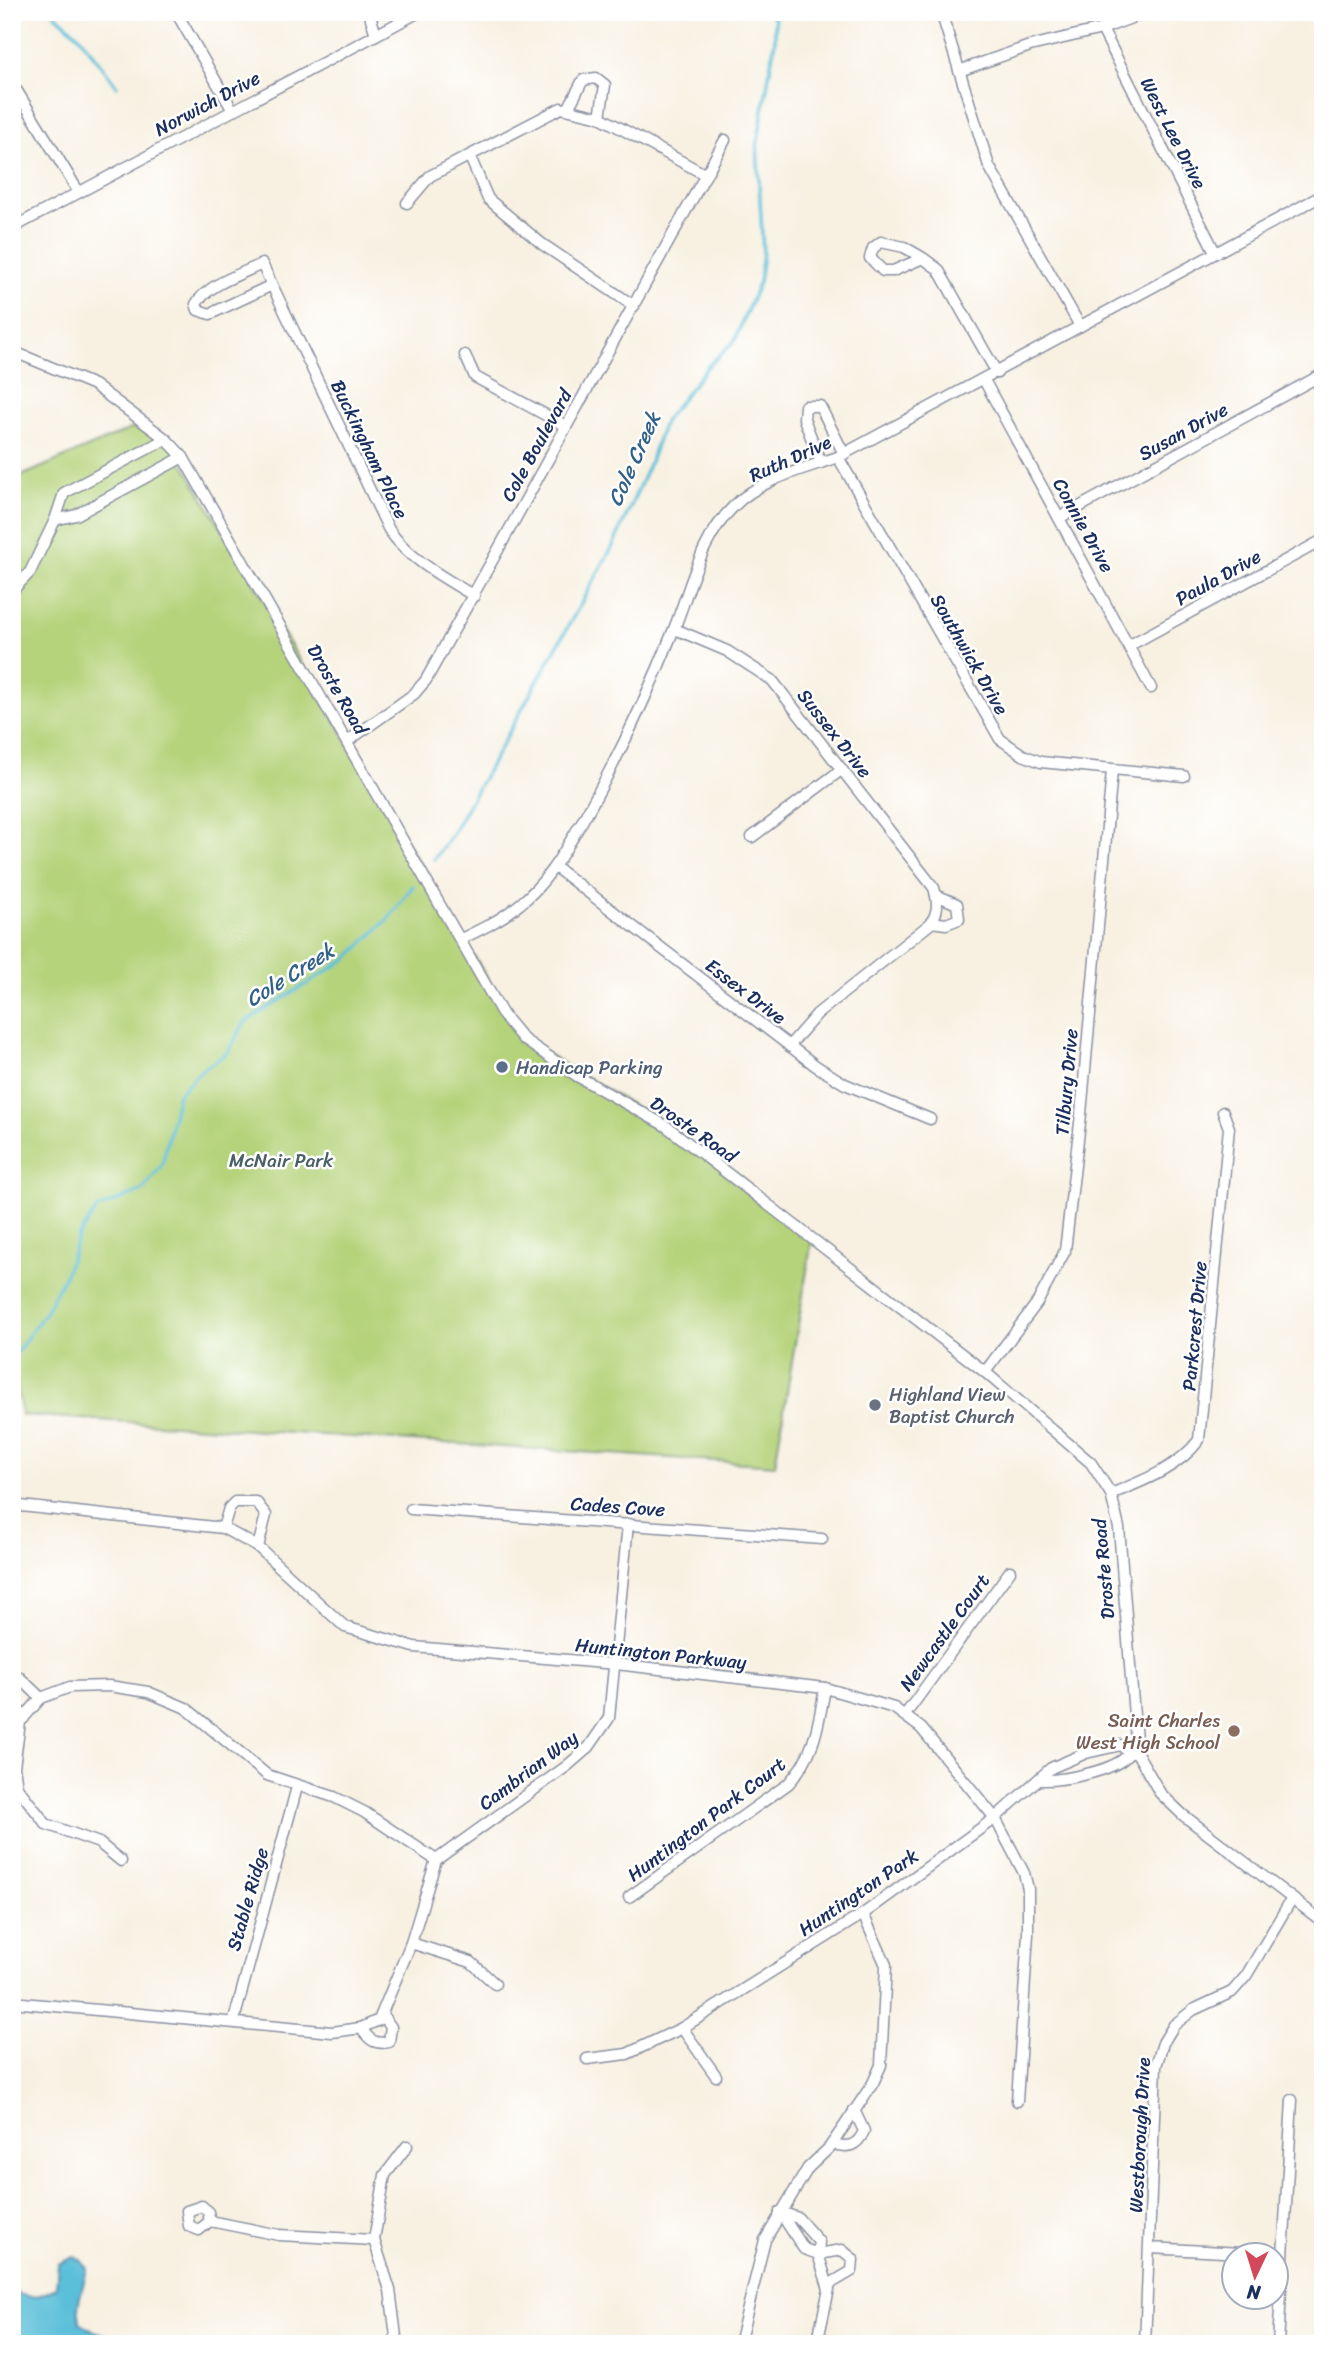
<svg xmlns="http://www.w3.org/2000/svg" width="1335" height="2356" font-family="Sriracha,sans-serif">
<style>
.park{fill:#b5d37a;stroke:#68816c;stroke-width:2}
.water{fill:#5bbfd9;stroke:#3b779c;stroke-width:2}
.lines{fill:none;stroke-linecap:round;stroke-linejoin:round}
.stream{stroke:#5bbfd9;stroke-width:3.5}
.minor-casing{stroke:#8a90a0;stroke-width:13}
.minor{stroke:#fff;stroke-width:10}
.service-dot{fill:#5c6f8a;stroke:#fff;stroke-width:2.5}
.worship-dot{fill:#6b7280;stroke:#fff;stroke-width:2.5}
.education-dot{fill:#8d6e63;stroke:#fff;stroke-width:2.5}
.labels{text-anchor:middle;stroke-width:5;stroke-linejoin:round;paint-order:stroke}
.street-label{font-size:19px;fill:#1b2f5e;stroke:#fff}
.service-label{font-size:19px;fill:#4e5e75;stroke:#fff;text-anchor:start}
.park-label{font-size:19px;fill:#496066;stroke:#fff}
.worship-label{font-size:19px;fill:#5b616d;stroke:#fff;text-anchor:start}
.education-label{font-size:19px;fill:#785e54;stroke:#fff;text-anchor:end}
.water-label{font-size:21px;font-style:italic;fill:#316189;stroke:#fff}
</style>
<rect width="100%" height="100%" fill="#fff"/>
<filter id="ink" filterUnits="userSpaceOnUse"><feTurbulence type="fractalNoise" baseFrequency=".0143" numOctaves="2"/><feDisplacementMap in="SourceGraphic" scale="14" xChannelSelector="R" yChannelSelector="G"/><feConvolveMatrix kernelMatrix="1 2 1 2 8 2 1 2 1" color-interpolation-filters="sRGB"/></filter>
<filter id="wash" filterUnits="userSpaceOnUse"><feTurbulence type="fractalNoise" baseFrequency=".00686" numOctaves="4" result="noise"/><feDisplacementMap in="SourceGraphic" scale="28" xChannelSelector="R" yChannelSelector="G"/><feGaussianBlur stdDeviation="1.57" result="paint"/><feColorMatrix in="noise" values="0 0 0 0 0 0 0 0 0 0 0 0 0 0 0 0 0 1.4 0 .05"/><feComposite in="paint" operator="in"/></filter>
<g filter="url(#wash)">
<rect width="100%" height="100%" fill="#f8f1e2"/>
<path class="park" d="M135 427 173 446 523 1039 666 1126 812 1240 775 1465 22 1415 12 1363V480Z"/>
<path class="water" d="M74 2257 81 2260 87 2269 78 2305 80 2322 89 2329 129 2344H12V2290C29 2301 39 2297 56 2288L58 2264Z"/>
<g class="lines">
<g class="stream">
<path d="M53 12 79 36 117 86"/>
<path d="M434 859 452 834 613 546 648 467 665 420 708 366 734 342 759 282 763 253 757 145 775 41V20L770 12"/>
<path d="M12 1359 44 1314 64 1277 79 1235 97 1209 143 1190 162 1165 178 1094 201 1071 228 1052 245 1022 348 958 390 917 413 886"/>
</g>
</g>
</g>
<g filter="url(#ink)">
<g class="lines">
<g class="minor-casing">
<g id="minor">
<path d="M176 12 232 109"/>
<path d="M369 12 376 35"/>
<path d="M941 12 989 166 1080 326"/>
<path d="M1102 29 1215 252"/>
<path d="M959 71 1030 46 1102 29 1147 12"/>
<path d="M12 83 78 191"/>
<path d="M568 109 583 80 596 78 605 85 600 117"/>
<path d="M470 157 488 199 542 244 634 306"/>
<path d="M407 203 430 176 561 108 600 117 706 175"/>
<path d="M12 228 419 12"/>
<path d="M923 258 904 247 881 242 873 248 870 258 883 271H893L923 258 938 269 997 373"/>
<path d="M272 285 210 314 198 310 196 304C208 284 242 274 262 264L389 530C410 560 443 577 474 596"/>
<path d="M12 351 94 385 166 439 183 457 503 1015 523 1039 577 1076 666 1126 985 1372 1091 1463 1111 1494 1119 1528 1137 1753 1160 1793 1183 1815 1323 1922"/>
<path d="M465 355 475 377 566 426"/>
<path d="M984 380 1151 688"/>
<path d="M166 439 64 493 55 520 76 515 183 457"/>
<path d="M838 457 1000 739 1023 755 1041 762 1184 776"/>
<path d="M821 463 804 419 805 406H820L844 454"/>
<path d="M1059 518 1323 374"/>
<path d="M12 591 30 572 55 520"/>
<path d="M675 629 727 651 772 680 934 888C938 902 939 912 930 924L817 1014 789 1046"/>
<path d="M1130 645 1323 540"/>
<path d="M348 741 414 694 426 680 725 140"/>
<path d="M752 837 841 770"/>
<path d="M555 867 816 1066 845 1084 930 1119"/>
<path d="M931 922 946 924 959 919 957 904 936 895"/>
<path d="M461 939C482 929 502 919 520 904 548 882 565 850 583 820 618 759 648 694 674 629 691 587 700 539 734 506 760 479 804 469 838 457L1323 195"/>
<path d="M985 1372 1037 1303 1065 1251 1081 1114 1112 771"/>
<path d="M1111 1494C1143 1481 1178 1468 1199 1440L1229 1128 1223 1112"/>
<path d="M21 1506 223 1528 258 1547 345 1627 414 1647 616 1664 825 1688 894 1708 921 1728 995 1818 1024 1873 1028 1889V1934L1017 2101"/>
<path d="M411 1509 822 1539"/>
<path d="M223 1528 229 1508 235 1502H256L266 1515 258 1547"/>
<path d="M12 1679 18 1676 41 1698"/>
<path d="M12 1702 24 1718"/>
<path d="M905 1715 1010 1571"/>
<path d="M1040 1780C1061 1781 1118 1771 1129 1753"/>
<path d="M121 1861 99 1843 46 1824 17 1787 14 1767 20 1722 41 1698 70 1687 109 1686 148 1692 186 1708 267 1775 334 1797 364 1812 436 1860"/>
<path d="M629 1897 788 1784C815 1755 818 1726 825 1688"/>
<path d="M411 1943 471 1962 495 1984"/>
<path d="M12 2002 332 2032 361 2028 379 2020 411 1943 436 1860 567 1766 589 1747 609 1718 628 1524"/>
<path d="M234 2020 297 1787"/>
<path d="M361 2028C369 2040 375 2045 389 2042L391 2027 383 2016"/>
<path d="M682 2028 716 2076"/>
<path d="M587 2059 627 2054 682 2028 863 1914 995 1818 1051 1768 1086 1753 1121 1745 1129 1753H1137"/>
<path d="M832 2144C848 2148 857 2147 864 2131L854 2110"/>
<path d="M780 2212 804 2249 818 2254 829 2289 817 2344"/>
<path d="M780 2212 798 2218 819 2242 818 2254 842 2250 853 2259 852 2271 828 2285"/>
<path d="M210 2221 199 2230 189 2226 187 2211 202 2206 208 2212 210 2221 279 2235 374 2240"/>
<path d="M1150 2248 1259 2254"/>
<path d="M397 2344 390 2290 374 2240 385 2175 407 2146"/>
<path d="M739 2344 765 2240 808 2168 829 2148 845 2125 873 2083 881 2065 886 1965 863 1914"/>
<path d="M1145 2344 1156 2066 1163 2043 1174 2025 1193 2010 1232 1992 1246 1976 1291 1900"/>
<path d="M1278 2344 1292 2100"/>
</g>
</g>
<use href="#minor" class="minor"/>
</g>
</g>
<circle class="service-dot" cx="502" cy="1067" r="7"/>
<circle class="worship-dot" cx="875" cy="1405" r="7"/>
<circle class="education-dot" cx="1234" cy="1731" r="7"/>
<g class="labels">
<g class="street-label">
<text transform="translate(207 103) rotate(-28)" y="7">Norwich Drive</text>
<text transform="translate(1174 133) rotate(63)" y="7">West Lee Drive</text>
<text transform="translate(1183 431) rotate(-29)" y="7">Susan Drive</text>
<text transform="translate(536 445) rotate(-61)" y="7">Cole Boulevard</text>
<text transform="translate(370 449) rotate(64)" y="7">Buckingham Place</text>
<text transform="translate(790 458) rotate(-24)" y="7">Ruth Drive</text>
<text transform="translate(1084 525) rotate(61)" y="7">Connie Drive</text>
<text transform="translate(1218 577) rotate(-29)" y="7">Paula Drive</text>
<text transform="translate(970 654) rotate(60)" y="7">Southwick Drive</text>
<text transform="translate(338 689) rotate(60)" y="7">Droste Road</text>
<text transform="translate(835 733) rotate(52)" y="7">Sussex Drive</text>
<text transform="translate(746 991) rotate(37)" y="7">Essex Drive</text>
<text transform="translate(1066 1082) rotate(-85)" y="7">Tilbury Drive</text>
<text transform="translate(694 1129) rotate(35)" y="7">Droste Road</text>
<text transform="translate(1194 1326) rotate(-85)" y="7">Parkcrest Drive</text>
<text transform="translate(618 1506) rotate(4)" y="7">Cades Cove</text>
<text transform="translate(1103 1569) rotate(-95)" y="7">Droste Road</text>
<text transform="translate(944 1632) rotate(-54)" y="7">Newcastle Court</text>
<text transform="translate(661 1653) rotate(6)" y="7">Huntington Parkway</text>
<text transform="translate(528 1770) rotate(-37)" y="7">Cambrian Way</text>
<text transform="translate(706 1819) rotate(-37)" y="7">Huntington Park Court</text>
<text transform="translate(858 1892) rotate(-34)" y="7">Huntington Park</text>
<text transform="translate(247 1899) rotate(-74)" y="7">Stable Ridge</text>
<text transform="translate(1139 2135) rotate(-87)" y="7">Westborough Drive</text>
</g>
<g class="service-label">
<text x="516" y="1074">Handicap Parking</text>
</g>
<g class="park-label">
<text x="281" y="1167">McNair Park</text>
</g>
<g class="worship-label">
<text x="889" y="1401">Highland View<tspan x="889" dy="22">Baptist Church</tspan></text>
</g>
<g class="education-label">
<text x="1220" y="1727">Saint Charles<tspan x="1220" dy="22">West High School</tspan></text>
</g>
<g class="water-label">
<text transform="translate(634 459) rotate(-66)" y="7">Cole Creek</text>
<text transform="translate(290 975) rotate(-32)" y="7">Cole Creek</text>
</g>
</g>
<rect width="1335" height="2356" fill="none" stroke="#fff" stroke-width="42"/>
<g transform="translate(1255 2276) rotate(184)"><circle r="33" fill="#ffffff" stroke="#a4acbf" stroke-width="2"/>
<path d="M0-5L12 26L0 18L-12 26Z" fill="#d1495b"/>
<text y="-10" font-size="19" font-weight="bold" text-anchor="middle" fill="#1b2f5e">N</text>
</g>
</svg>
